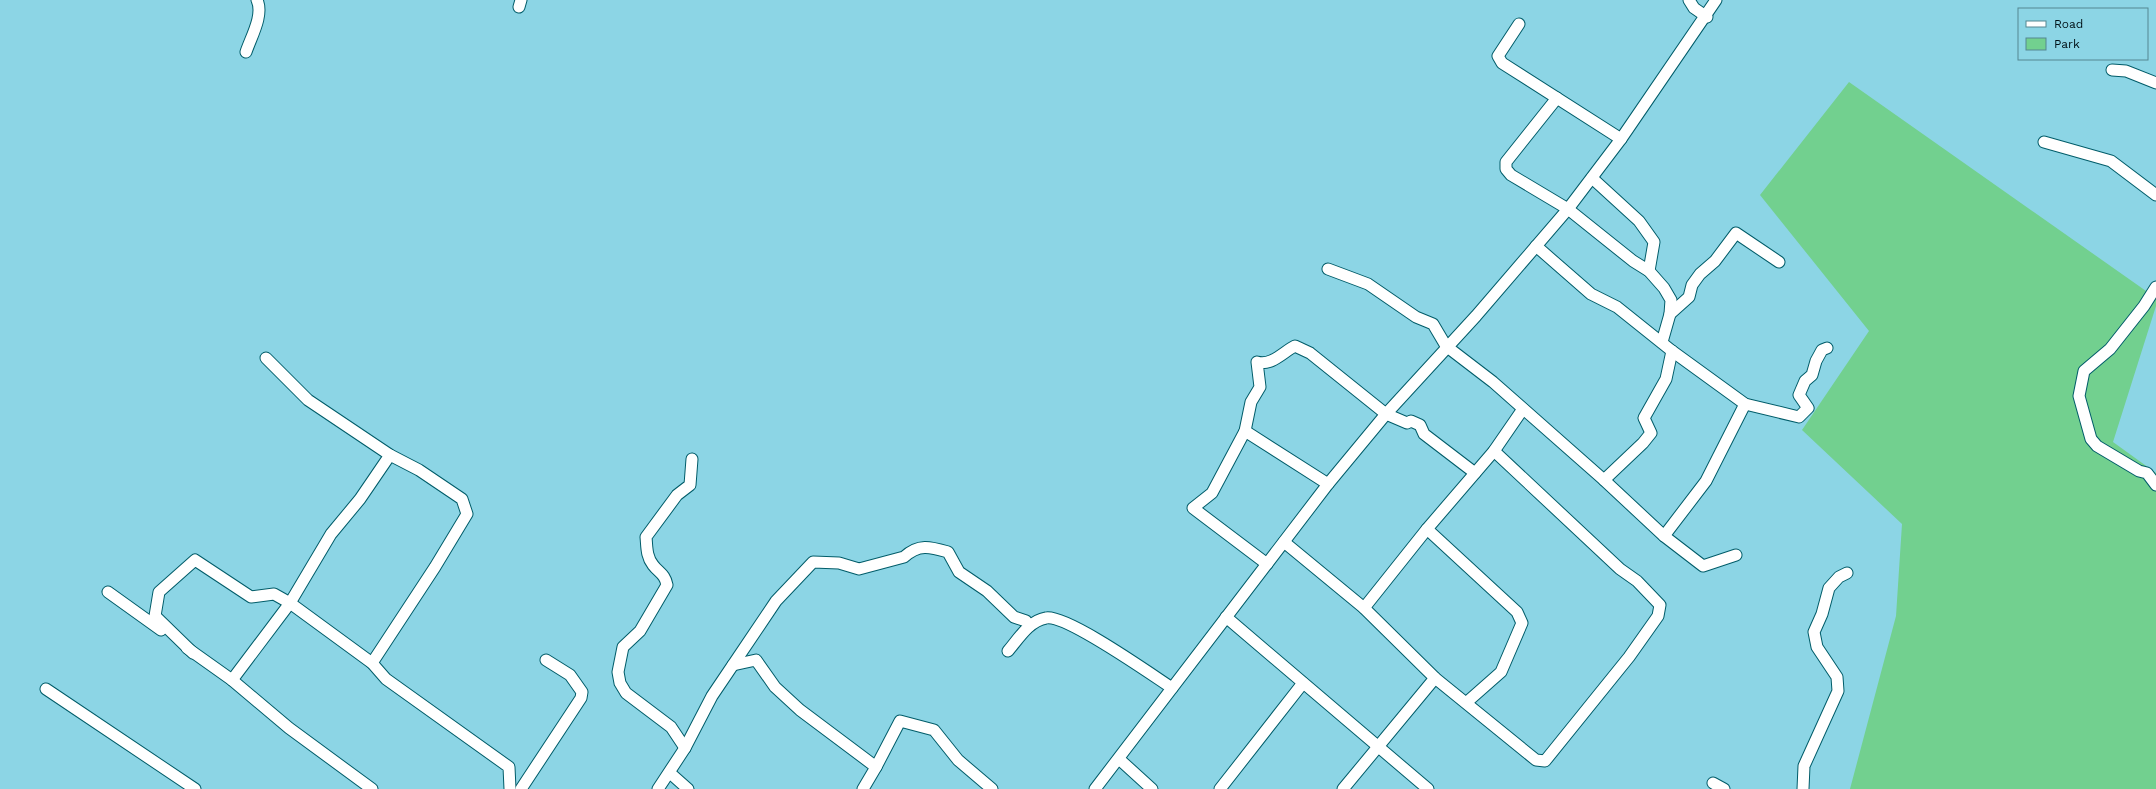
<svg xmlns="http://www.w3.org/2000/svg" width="2156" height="789" font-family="'Work Sans',sans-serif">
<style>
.green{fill:#72d08f}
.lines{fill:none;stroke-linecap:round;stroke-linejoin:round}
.street-casing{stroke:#005c69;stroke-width:13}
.street{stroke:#fff;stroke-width:11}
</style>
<rect width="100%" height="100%" fill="#8cd5e5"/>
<path class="green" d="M1849 82 2156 298V306L2113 442 2156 473V789H1850L1896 616 1902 524 1802 430 1869 331 1760 195Z"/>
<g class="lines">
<g class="street-casing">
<g id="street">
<path d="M1689 0 1694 8 1707 17"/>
<path d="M519 7 521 0"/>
<path d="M1519 24 1498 56 1502 63 1621 139"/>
<path d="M246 52C251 37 264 15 257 0"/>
<path d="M2112 70 2126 71 2156 83"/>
<path d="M1557 98 1506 162V169L1511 175 1568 209 1633 261 1649 271 1664 288 1671 300 1670 314"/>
<path d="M2044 142 2111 161 2156 195"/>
<path d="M1592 178 1639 221 1654 242 1649 271"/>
<path d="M1536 246 1591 294 1617 307 1672 351 1745 404 1799 417 1808 408 1799 395 1805 381 1812 375 1816 361 1822 350 1827 348"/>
<path d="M1328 269 1368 284 1416 317 1433 324 1446 346 1493 382 1604 480 1664 536 1703 566 1736 555"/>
<path d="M2156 287 2144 306 2110 349 2084 371 2079 396 2091 439 2097 446 2139 471 2147 473 2156 485"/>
<path d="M1662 342 1670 314 1689 297 1692 285 1700 274 1715 261 1736 233 1779 262"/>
<path d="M266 358 308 400 390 455 419 470 462 499 467 514 435 567 372 663"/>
<path d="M1245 431 1328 484"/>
<path d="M1604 480 1643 443 1651 433 1644 418 1666 379 1672 351"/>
<path d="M1427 529 1517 612 1522 623 1501 672 1467 702"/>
<path d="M1664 536 1706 481 1745 404"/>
<path d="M1284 542 1364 608 1435 678 1536 760 1545 761 1629 657 1658 616 1660 605 1637 581 1620 569 1494 451"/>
<path d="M1267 564 1193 508 1212 493 1245 431 1251 402 1260 387 1257 362C1272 366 1283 352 1295 346L1310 353 1386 414 1407 423 1411 421 1420 425 1424 434 1475 473"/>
<path d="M108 592 161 630"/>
<path d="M1364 608 1427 529 1494 451 1523 409"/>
<path d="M1226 617 1428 789"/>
<path d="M187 648 232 680 289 728 372 789"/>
<path d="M1008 651C1019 638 1029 621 1046 618 1066 614 1152 675 1172 688"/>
<path d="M193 653 155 616 159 592 195 560 251 597 274 594 290 603 372 663 386 679 509 767 510 789"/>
<path d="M733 665 756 660 775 687 800 710 876 767 863 789"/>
<path d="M232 680 290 603 331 534 360 499 390 455"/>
<path d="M46 689 195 789"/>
<path d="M685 748 671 727 626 693 620 683 618 672 623 647 640 631 667 585C665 574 659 573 653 565 646 556 647 546 646 537L677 495 690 485 692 459"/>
<path d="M1119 759 1152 789"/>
<path d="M876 767 900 721 934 730 958 760 992 789"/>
<path d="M670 773 688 789"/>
<path d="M1713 783 1724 789"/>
<path d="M521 789 581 698 582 692 570 675 546 660"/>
<path d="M658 789 685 748 712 696 776 601 813 562 839 563 859 569 904 557C919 543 931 547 948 552L959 572 987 591 1014 617 1026 621 1029 626"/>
<path d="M1095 789 1328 484 1386 414 1476 316 1568 209 1621 139 1716 0"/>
<path d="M1220 789 1303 683"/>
<path d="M1343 789 1435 678"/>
<path d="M1803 789 1804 766 1838 691 1837 677 1817 647 1814 632 1822 614 1829 588 1839 577 1847 573"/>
</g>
</g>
<use href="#street" class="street"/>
</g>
<rect x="2018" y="8" width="130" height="52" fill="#8cd5e5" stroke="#548792"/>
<rect x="2026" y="21" width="20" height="6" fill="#ffffff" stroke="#548792"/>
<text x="2054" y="28" font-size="12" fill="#001116">Road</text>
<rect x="2026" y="38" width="20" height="12" fill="#72d08f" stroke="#548792"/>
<text x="2054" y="48" font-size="12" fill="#001116">Park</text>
</svg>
